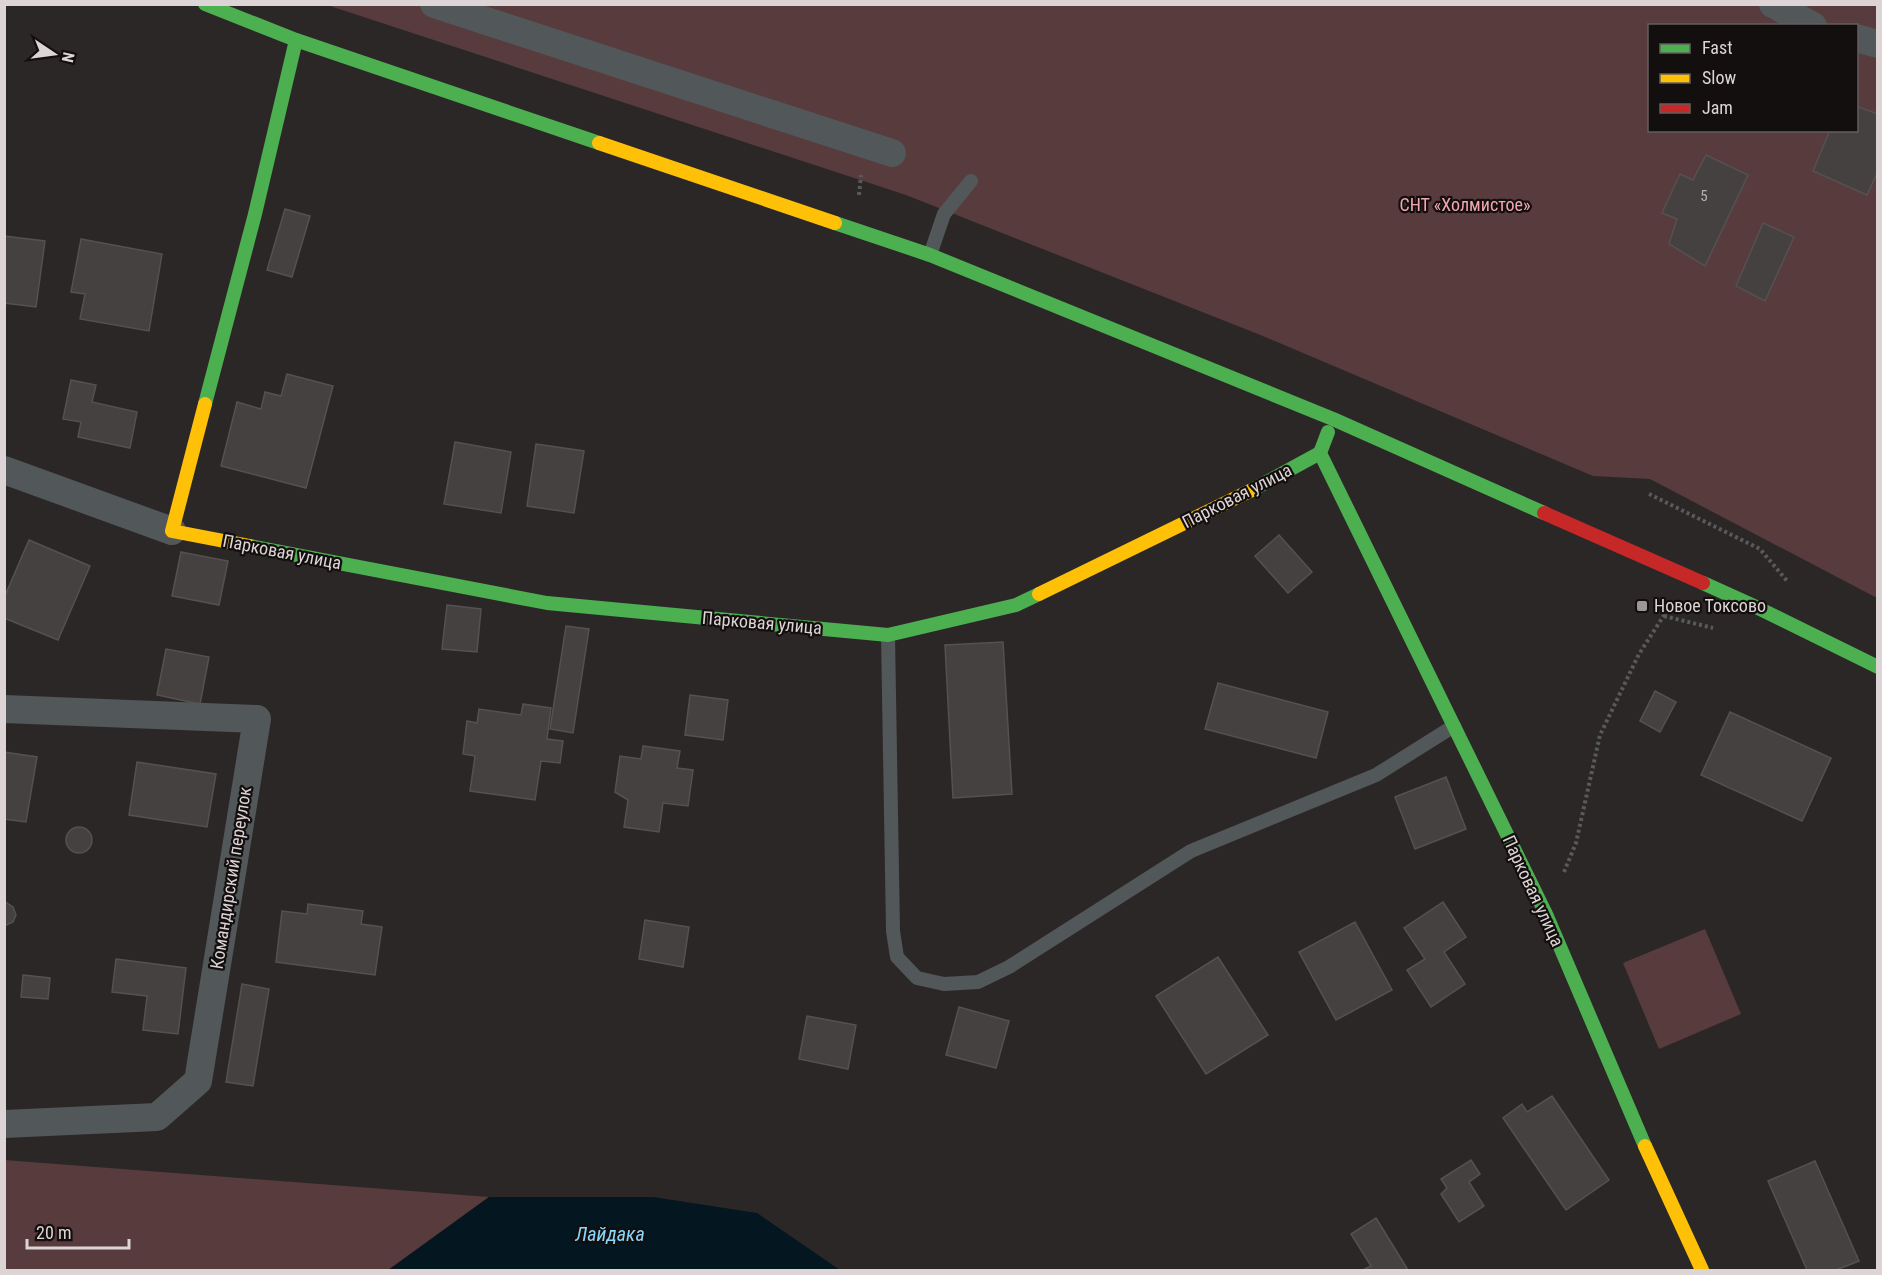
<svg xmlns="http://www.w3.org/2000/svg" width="1882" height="1275" font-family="'Roboto Condensed',sans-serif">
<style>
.green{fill:#583b3d;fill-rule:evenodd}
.water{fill:#04161f}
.building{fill:#464141;stroke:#555151;stroke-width:1.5}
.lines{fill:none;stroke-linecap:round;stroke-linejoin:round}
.path{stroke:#585a5c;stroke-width:4;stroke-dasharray:3 3;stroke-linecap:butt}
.lane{stroke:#525759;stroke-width:14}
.street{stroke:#525759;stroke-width:28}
.fast{stroke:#4caf50;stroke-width:14}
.slow{stroke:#ffc107;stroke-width:14}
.jam{stroke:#c62828;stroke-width:14}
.poi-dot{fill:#9e9798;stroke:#140f0f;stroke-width:2}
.labels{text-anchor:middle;stroke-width:4.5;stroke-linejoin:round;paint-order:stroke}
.number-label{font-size:15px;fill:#b6afb0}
.park-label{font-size:18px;fill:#f2a6ad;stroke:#140f0f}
.street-label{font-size:18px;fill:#dcd4d5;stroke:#140f0f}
.poi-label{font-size:18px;fill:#dcd4d5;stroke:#140f0f;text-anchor:start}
.water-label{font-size:20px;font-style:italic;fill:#8bd7fb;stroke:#140f0f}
</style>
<rect width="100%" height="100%" fill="#2c2727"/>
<g class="green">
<path d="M327 5H1877V598L1650 479 1593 476 1258 334 906 195ZM1650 26H1856V130H1650Z"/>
<path d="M1705 929 1741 1014 1659 1049 1623 963Z"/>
<path d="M4 1160 489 1197 389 1269 5 1270Z"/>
</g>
<path class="water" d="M489 1197H653L757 1213 840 1270H379L390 1269Z"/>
<g class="building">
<path d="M1856 106 1878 114V171L1867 195 1813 171 1830 130H1856Z"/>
<path d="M1706 155 1748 175 1705 266 1669 244 1677 219 1662 213 1680 174 1693 180Z"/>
<path d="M285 209 310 216 292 277 267 270Z"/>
<path d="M1763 223 1794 237 1765 301 1736 286Z"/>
<path d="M4 236 45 241 36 307 4 303Z"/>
<path d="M81 239 162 254 149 331 80 319 85 294 71 292Z"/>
<path d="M287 374 333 386 306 488 221 466 237 402 261 409 265 392 281 396Z"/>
<path d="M71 380 96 385 92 402 137 412 130 448 78 437 81 422 63 419Z"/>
<path d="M455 442 511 452 501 513 444 504Z"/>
<path d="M536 444 584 451 574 513 527 506Z"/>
<path d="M1279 535 1312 572 1288 593 1255 556Z"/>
<path d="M29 540 90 566 58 640 4 618V598Z"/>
<path d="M181 552 228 561 219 605 172 596Z"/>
<path d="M447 605 481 609 477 652 442 649Z"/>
<path d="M566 626 589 629 573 733 550 729Z"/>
<path d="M1003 642 1012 794 953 798 945 645Z"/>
<path d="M166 649 209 657 200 704 157 695Z"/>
<path d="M1218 683 1328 712 1316 758 1205 729Z"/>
<path d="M1655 691 1676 702 1660 732 1640 721Z"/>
<path d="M690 695 728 700 723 740 685 735Z"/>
<path d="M523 704 551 708 547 739 563 741 560 763 541 761 535 800 470 791 475 756 463 754 467 721 477 723 479 709 521 715Z"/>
<path d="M1730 712 1831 758 1802 821 1701 775Z"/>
<path d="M643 746 680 751 677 768 693 770 688 806 663 803 659 832 624 827 628 800 615 792 620 756 641 759Z"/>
<path d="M4 752 37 757 26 822 4 819Z"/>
<path d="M137 762 216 774 207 827 129 815Z"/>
<path d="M1446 777 1466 829 1415 849 1395 797Z"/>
<circle cx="79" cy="840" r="13"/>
<path d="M4 901 13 907 16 915 13 922 4 926Z"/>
<path d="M1443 902 1466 937 1444 952 1465 984 1431 1007 1407 970 1425 959 1404 928Z"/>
<path d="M308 904 363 911 361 924 382 927 375 975 276 962 282 911 307 914Z"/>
<path d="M645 920 689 927 683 967 639 959Z"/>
<path d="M1355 922 1392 990 1336 1020 1299 952Z"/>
<path d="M1218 957 1268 1035 1206 1074 1156 996Z"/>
<path d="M116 959 186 968 178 1034 143 1030 147 996 112 992Z"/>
<path d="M23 975 50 978 48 999 21 997Z"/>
<path d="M242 984 269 989 253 1086 226 1082Z"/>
<path d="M959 1007 1009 1021 996 1068 946 1055Z"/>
<path d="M807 1016 856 1025 848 1069 799 1059Z"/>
<path d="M1552 1096 1609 1180 1566 1210 1503 1118 1522 1104 1527 1112Z"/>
<path d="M1471 1160 1480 1174 1469 1182 1484 1206 1459 1222 1441 1194 1447 1188 1441 1179Z"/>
<path d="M1815 1161 1859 1261 1836 1270H1807L1768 1181Z"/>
<path d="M1376 1218 1408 1270H1363L1371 1266 1351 1234Z"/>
</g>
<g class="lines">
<g class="path">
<path d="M859 195 861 175"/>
<path d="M1649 494 1760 549 1788 582"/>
<path d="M1664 616 1713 628"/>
<path d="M1564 872 1576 843 1600 735 1639 654 1670 606"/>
</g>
<g class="lane">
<path d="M930 255 944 214 971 181"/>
<path d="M888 635 893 931 897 957 917 978 944 984 978 982 1009 967 1191 851 1376 775 1454 726"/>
</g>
<g class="street">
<path d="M434 4 892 153"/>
<path d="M1773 4 1813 26"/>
<path d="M1856 38 1878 44"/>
<path d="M4 470 172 531"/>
<path d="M4 709 257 719 198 1081 157 1117 4 1124"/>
</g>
<g class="fast">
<path d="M205 4 296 40 599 143"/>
<path d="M835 223 930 255 1333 419 1544 513"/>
<path d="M205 404 255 214 296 40"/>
<path d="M1328 432 1320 453 1546 914 1645 1146"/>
<path d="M1252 490 1320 453"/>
<path d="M250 546 547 603 888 635 1016 605 1039 594"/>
<path d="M1703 583 1756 607 1878 667"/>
</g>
<g class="slow">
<path d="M599 143 835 223"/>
<path d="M205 404 172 531 250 546"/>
<path d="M1039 594 1252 490"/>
<path d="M1645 1146 1702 1270"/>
</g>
<path class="jam" d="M1544 513 1703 583"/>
</g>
<rect class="poi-dot" x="1636" y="600" width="12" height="12" rx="3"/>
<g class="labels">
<g class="number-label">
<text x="1704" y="201">5</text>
</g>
<g class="park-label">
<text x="1465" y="211">СНТ «Холмистое»</text>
</g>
<g class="street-label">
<text transform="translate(1237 496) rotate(-27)" y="6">Парковая улица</text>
<text transform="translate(282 552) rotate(11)" y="6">Парковая улица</text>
<text transform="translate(762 623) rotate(5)" y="6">Парковая улица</text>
<text transform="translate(231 878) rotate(-81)" y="6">Командирский переулок</text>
<text transform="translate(1533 891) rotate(65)" y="6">Парковая улица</text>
</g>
<g class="poi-label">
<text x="1654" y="612">Новое Токсово</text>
</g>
<g class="water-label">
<text x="610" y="1241">Лайдака</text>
</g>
</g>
<rect width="1882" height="1275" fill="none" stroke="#dcd4d5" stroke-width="12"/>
<rect x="1648" y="24" width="210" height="108" fill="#140f0f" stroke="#645e5e" stroke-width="1.5"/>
<rect x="1660" y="44" width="30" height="9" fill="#4caf50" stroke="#645e5e" stroke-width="1.5"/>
<text x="1702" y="54" font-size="18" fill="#dcd4d5">Fast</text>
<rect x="1660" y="74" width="30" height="9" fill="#ffc107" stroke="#645e5e" stroke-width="1.5"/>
<text x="1702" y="84" font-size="18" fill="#dcd4d5">Slow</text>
<rect x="1660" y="104" width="30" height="9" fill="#c62828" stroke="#645e5e" stroke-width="1.5"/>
<text x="1702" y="114" font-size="18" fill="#dcd4d5">Jam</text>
<g transform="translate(54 54) rotate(103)" stroke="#140f0f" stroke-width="4.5" paint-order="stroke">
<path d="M0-4.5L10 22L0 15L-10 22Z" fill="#dcd4d5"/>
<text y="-9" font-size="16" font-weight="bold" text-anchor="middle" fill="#dcd4d5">N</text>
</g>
<path d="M27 1239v9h102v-9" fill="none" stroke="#dcd4d5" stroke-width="3"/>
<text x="36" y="1239" font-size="18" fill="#dcd4d5" stroke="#140f0f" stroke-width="4.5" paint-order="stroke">20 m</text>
</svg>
